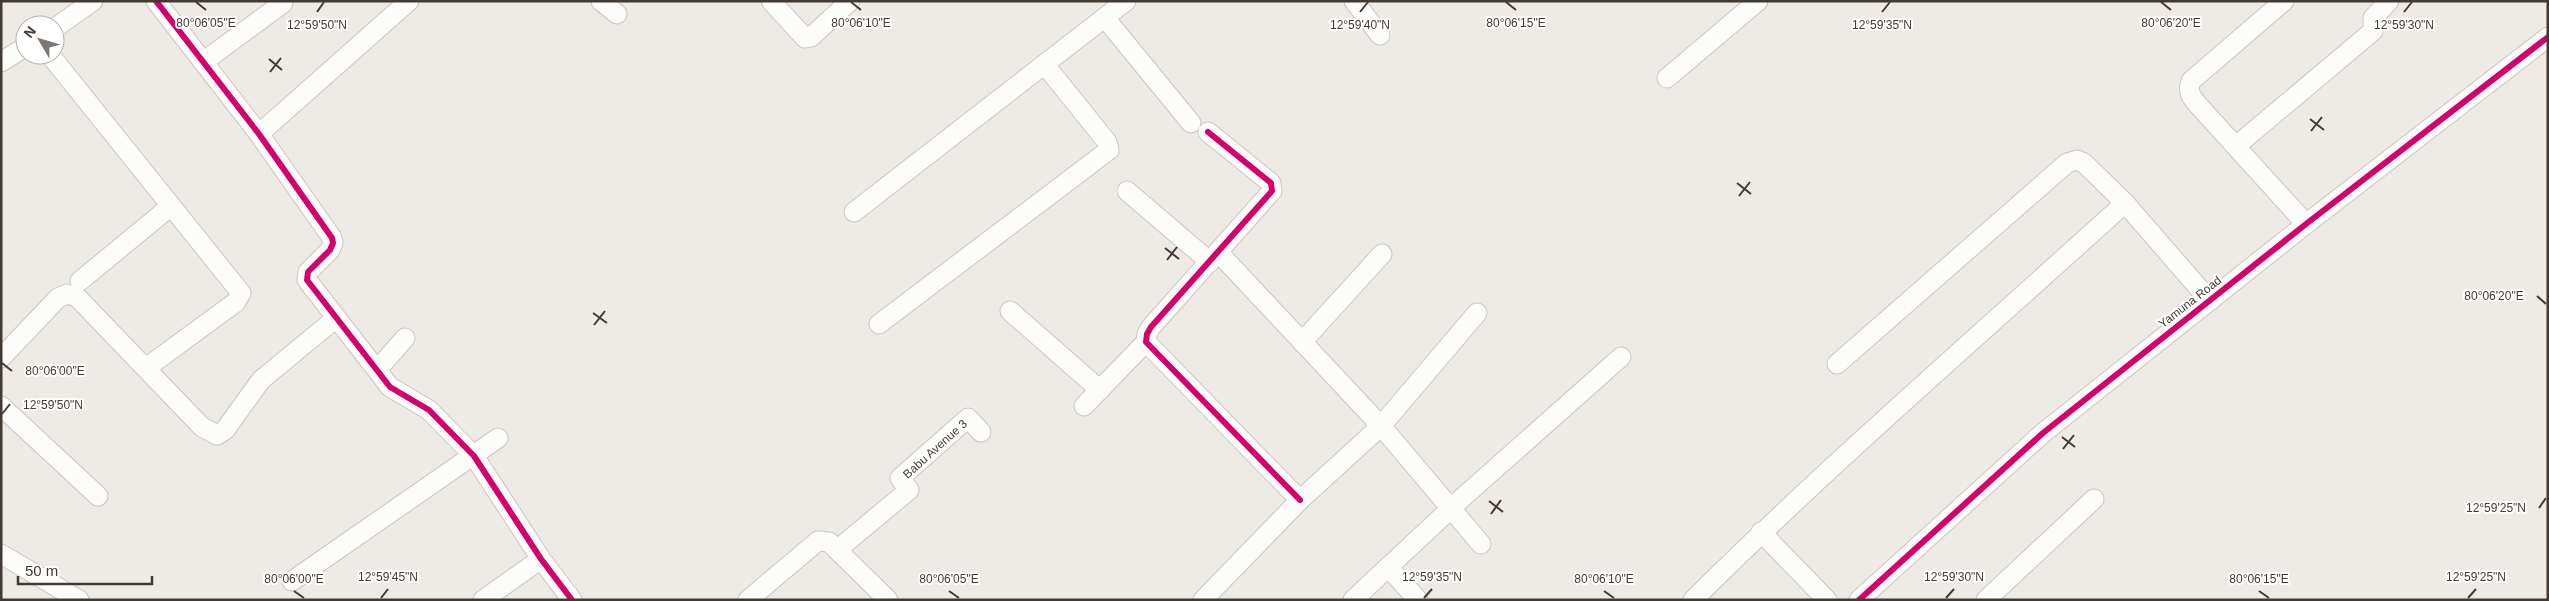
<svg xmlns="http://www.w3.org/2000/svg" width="2549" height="601" font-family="Helvetica,sans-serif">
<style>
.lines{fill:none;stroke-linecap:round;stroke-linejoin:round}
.minor-casing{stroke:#cac6c2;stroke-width:21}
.minor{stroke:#fcfcfb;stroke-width:19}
.cycleway-casing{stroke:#fff;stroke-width:9}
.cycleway{stroke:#d6006c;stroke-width:6}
.ticks{fill:none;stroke:#433b33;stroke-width:2}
.labels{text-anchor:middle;stroke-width:4;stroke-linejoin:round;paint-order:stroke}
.street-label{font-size:12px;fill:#433b33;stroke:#fff}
.ticks-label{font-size:12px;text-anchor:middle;fill:#433b33;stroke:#fff;stroke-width:4;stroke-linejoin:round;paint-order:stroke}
</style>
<rect width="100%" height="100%" fill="#eeeae6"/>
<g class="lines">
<g class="minor-casing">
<g id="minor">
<path d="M156 1 259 134 332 238 333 243 330 250 308 272 307 280 390 387 429 410 474 456 541 559 572 600"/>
<path d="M601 1 617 14"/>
<path d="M771 1 805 38 811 37 850 1"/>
<path d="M1354 1 1380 35"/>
<path d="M2284 1 2191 81C2187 92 2191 97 2199 106L2306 224"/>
<path d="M1105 18 1191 123"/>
<path d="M55 28 93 1"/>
<path d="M50 55 241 293 236 302 146 368"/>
<path d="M1 62 25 47"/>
<path d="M203 62 283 3"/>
<path d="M1667 78 1758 1"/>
<path d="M1208 132 1271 183 1272 191 1151 327 1147 334 1146 342 1300 500"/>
<path d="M259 134 409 1"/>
<path d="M2236 146 2373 31V18L2389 1"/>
<path d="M1127 191 1210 262"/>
<path d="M854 212 1126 1"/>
<path d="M1219 253 1381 426 1481 544"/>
<path d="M80 281 171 206"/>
<path d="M1010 311 1100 390"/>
<path d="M879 324 1109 150 1107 142 1045 65"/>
<path d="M1302 342 1382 254"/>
<path d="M1 358 58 298 67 294 77 297 202 427 217 435 225 430 261 380 335 319"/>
<path d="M1837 364 2067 163 2077 160 2084 163 2125 203"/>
<path d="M377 370 405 338"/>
<path d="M1 406 98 496"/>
<path d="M1084 406 1146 342"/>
<path d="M1761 532 1827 600"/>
<path d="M837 550 909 490 900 478 968 418 981 432"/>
<path d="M1 554 79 600"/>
<path d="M1388 567 1418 600"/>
<path d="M292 581 498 438"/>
<path d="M483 600 541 559"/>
<path d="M748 600 818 541 829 542 888 600"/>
<path d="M1203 600 1300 500 1381 426 1477 313"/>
<path d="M1353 600 1461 499 1621 357"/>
<path d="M1693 600C1832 462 1981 334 2125 203L2210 301"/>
<path d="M1859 600 2043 433 2306 224 2548 37"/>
<path d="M1986 600 2094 499"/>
</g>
</g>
<use href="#minor" class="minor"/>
<g class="cycleway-casing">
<g id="cycleway">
<path d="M156 1 259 134 332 238 333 243 330 250 308 272 307 280 390 387 429 410 474 456 541 559 572 600"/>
<path d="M1208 132 1271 183 1272 191 1151 327 1147 334 1146 342 1300 500"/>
<path d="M1859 600 2043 433 2306 224 2548 37"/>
</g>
</g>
<use href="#cycleway" class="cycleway"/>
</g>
<path class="ticks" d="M196 2 206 10M851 2 861 10M1506 2 1516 10M2161 2 2171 10M317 12 324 2M1360 12 1368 2M1882 12 1890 2M2404 12 2412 2M269 59 282 70M270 72 281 58M2310 119 2324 130M2311 131 2322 117M1737 183 1751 194M1739 196 1750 182M1165 248 1179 259M1167 260 1177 247M2537 296 2546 304M593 313 607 323M594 325 605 311M2 363 12 371M2 414 10 404M2062 437 2075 447M2063 449 2074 435M1489 501 1503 512M2539 508 2546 498M1491 514 1501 500M294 591 304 598M949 591 959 598M1604 591 1614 598M2259 591 2269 598M381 598 388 589M1424 598 1432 589M1946 598 1954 589M2468 598 2476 589"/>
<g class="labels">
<g class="street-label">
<text transform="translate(2190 302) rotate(-38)" y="4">Yamuna Road</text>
<text transform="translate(935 449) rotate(-42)" y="4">Babu Avenue 3</text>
</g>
</g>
<g class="ticks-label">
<text x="206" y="27">80°06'05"E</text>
<text x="861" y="27">80°06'10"E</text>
<text x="1516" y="27">80°06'15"E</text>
<text x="2171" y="27">80°06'20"E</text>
<text x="317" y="29">12°59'50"N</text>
<text x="1360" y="29">12°59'40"N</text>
<text x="1882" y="29">12°59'35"N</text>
<text x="2404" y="29">12°59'30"N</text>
<text x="2494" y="300">80°06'20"E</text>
<text x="55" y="375">80°06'00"E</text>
<text x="53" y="409">12°59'50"N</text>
<text x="2496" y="512">12°59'25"N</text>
<text x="388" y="581">12°59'45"N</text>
<text x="1432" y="581">12°59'35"N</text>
<text x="1954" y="581">12°59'30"N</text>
<text x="2476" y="581">12°59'25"N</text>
<text x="294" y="583">80°06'00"E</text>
<text x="949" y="583">80°06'05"E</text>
<text x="1604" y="583">80°06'10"E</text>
<text x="2259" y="583">80°06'15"E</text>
</g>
<rect width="2549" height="601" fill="none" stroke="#433b33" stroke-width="5"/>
<g transform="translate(40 40) rotate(308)"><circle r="24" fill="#ffffff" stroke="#b4b1ad"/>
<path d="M0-4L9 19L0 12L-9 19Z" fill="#7f7872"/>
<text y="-8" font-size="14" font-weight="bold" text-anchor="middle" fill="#433b33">N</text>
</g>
<path d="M18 576v8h134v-8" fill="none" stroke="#433b33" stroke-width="2.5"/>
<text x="25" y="576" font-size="15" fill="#433b33" stroke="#ffffff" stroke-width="4" paint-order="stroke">50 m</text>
</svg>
